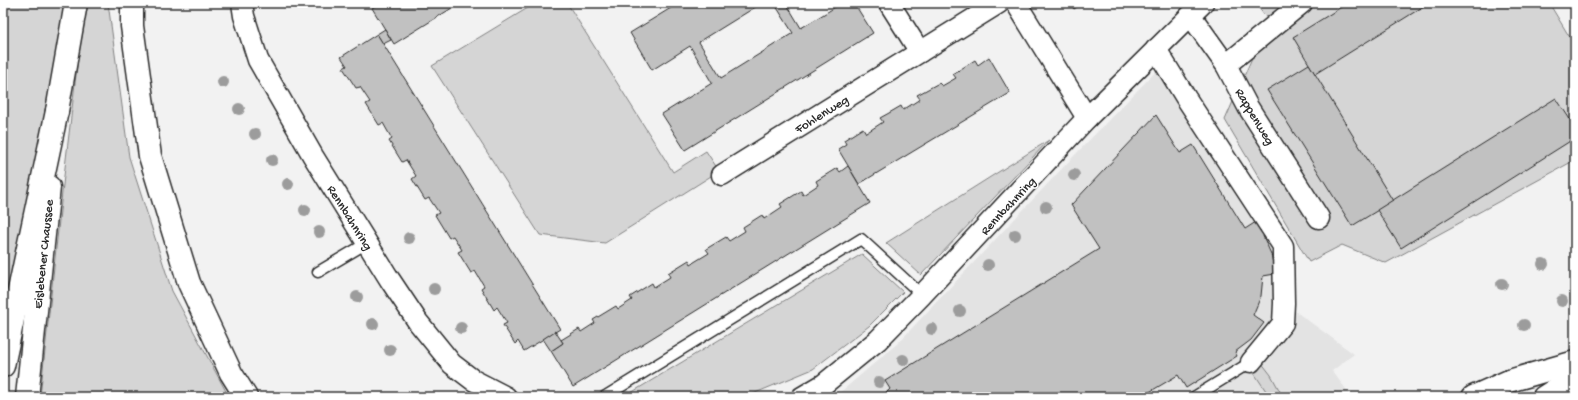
<svg xmlns="http://www.w3.org/2000/svg" width="1578" height="400" font-family="'Gochi Hand',sans-serif">
<style>
.built{fill:#e3e3e3}
.green{fill:#d5d5d5;stroke:#808080}
.building{fill:#c1c1c1;stroke:#2b2b2b}
.lines{fill:none;stroke-linecap:round;stroke-linejoin:round}
.lane-casing{stroke:#2b2b2b;stroke-width:13}
.street-casing{stroke:#2b2b2b;stroke-width:23}
.secondary-casing{stroke:#2b2b2b;stroke-width:25}
.primary-casing{stroke:#2b2b2b;stroke-width:25}
.highway-casing{stroke:#2b2b2b;stroke-width:25}
.lane{stroke:#fff;stroke-width:10}
.street{stroke:#fff;stroke-width:20}
.secondary{stroke:#fff;stroke-width:22}
.primary{stroke:#fff;stroke-width:22}
.highway{stroke:#fff;stroke-width:22}
.tree{fill:#9c9c9c}
.labels{text-anchor:middle;stroke-width:3;stroke-linejoin:round;paint-order:stroke}
.street-label{font-size:13px;fill:#2b2b2b;stroke:#fff}
</style>
<rect width="100%" height="100%" fill="#f2f2f2"/>
<filter id="ink" filterUnits="userSpaceOnUse"><feTurbulence type="fractalNoise" baseFrequency=".025" numOctaves="2"/><feDisplacementMap in="SourceGraphic" scale="8" xChannelSelector="R" yChannelSelector="G"/><feConvolveMatrix kernelMatrix="1 2 1 2 8 2 1 2 1" color-interpolation-filters="sRGB"/></filter>
<g filter="url(#ink)">
<path class="built" d="M1164 63 1283 246 1284 303 1354 354 1332 371 1352 397H831L843 390 898 343 1072 158Z"/>
<g class="green">
<path d="M3 3H72L3 390Z"/>
<path d="M88 3H108L129 157 172 291 229 397H40L62 193 78 58Z"/>
<path d="M536 3H567L673 172 706 151 719 171 605 243 540 235 432 66Z"/>
<path d="M1255 3H1549L1575 46V160L1386 263 1342 245 1309 262 1225 120 1255 51 1278 33Z"/>
<path d="M1049 140 921 275 886 243Z"/>
<path d="M862 254 903 292 869 326 813 369 748 396 740 397H624Z"/>
<path d="M1261 362 1271 375 1283 397H1270L1254 373Z"/>
</g>
<g class="building">
<path d="M380 3H460L394 44 372 8Z"/>
<path d="M679 3H762L699 42 721 78 793 33 774 3H786L801 28 842 3H854L873 33 685 150 662 114 712 83 690 46 652 70 630 33Z"/>
<path d="M1070 3H1083L1074 9Z"/>
<path d="M1348 3H1429L1315 74 1293 37Z"/>
<path d="M385 29 391 40 383 44 377 34Z"/>
<path d="M377 34 560 329 524 351 518 341 515 344 503 325 507 323 497 307 494 310 481 288 484 286 475 271 471 273 458 252 462 250 453 236 449 238 435 215 439 213 429 198 425 200 412 179 416 176 406 160 402 162 389 141 392 139 383 123 379 125 366 104 370 102 360 87 356 88 343 68 347 66 341 57Z"/>
<path d="M989 57 1010 93 859 184 838 149 846 144 844 140 863 128 866 133 883 122 880 118 889 113 901 106 903 110 920 99 917 95 939 83 942 86 956 78 953 74 975 60 978 65Z"/>
<path d="M1309 64 1393 201 1352 226 1267 90Z"/>
<path d="M1556 98 1575 127V138L1401 248 1377 210Z"/>
<path d="M1156 115 1180 153 1193 145 1245 229 1259 220 1268 233 1263 236 1271 254 1275 274 1263 276 1261 296 1253 315 1264 323 1251 340 1235 352 1237 356 1186 388 1178 375 1141 397H882L890 389 885 381 1099 249 1071 205Z"/>
<path d="M848 166 870 203 573 387 551 351 563 343 561 340 579 329 581 332 595 323 593 320 616 306 618 309 632 300 630 297 652 283 654 287 670 277 668 273 689 260 691 264 709 253 706 249 726 237 729 241 745 231 743 227 762 215 764 219 782 207 780 204 801 191 803 195 818 185 816 181 837 168 840 172Z"/>
<path d="M555 331 563 343 551 351 543 339Z"/>
</g>
<g class="lines">
<g class="lane-casing">
<g id="lane">
<path d="M318 272 367 243"/>
<path d="M604 397 861 239 922 295"/>
<path d="M1194 397 1251 362"/>
</g>
</g>
<g class="street-casing">
<g id="street">
<path d="M242 3 244 16 258 60 313 156 390 280 418 322 452 364 473 380 506 397"/>
<path d="M889 3 920 52 999 3"/>
<path d="M1016 3 1087 118"/>
<path d="M1191 16 1226 65 1248 107 1319 218"/>
<path d="M1156 49 1186 98 1283 246 1284 303 1283 323 1251 362"/>
<path d="M1226 65 1302 3"/>
<path d="M722 175 920 52"/>
<path d="M802 397 824 384 878 340 922 295 1087 118 1203 3"/>
</g>
</g>
<g class="secondary-casing">
<g id="secondary">
<path d="M27 397 49 187"/>
<path d="M1473 397 1509 381 1575 362"/>
<path d="M1544 397 1575 377"/>
</g>
</g>
<g class="primary-casing">
<path id="primary" d="M3 366 57 111"/>
</g>
<g class="highway-casing">
<g id="highway">
<path d="M132 3V26L150 156 189 283 231 373 246 397"/>
<path d="M57 111 76 3"/>
</g>
</g>
<use href="#lane" class="lane"/>
<use href="#street" class="street"/>
<use href="#secondary" class="secondary"/>
<use href="#primary" class="primary"/>
<use href="#highway" class="highway"/>
</g>
<g class="tree">
<circle cx="223" cy="82" r="6"/>
<circle cx="239" cy="109" r="6"/>
<circle cx="255" cy="134" r="6"/>
<circle cx="272" cy="160" r="6"/>
<circle cx="1074" cy="175" r="6"/>
<circle cx="288" cy="184" r="6"/>
<circle cx="1046" cy="207" r="6"/>
<circle cx="305" cy="210" r="6"/>
<circle cx="319" cy="232" r="6"/>
<circle cx="1015" cy="235" r="6"/>
<circle cx="409" cy="238" r="6"/>
<circle cx="1543" cy="264" r="6"/>
<circle cx="988" cy="265" r="6"/>
<circle cx="1502" cy="284" r="6"/>
<circle cx="434" cy="289" r="6"/>
<circle cx="357" cy="297" r="6"/>
<circle cx="1562" cy="301" r="6"/>
<circle cx="960" cy="311" r="6"/>
<circle cx="373" cy="324" r="6"/>
<circle cx="1524" cy="325" r="6"/>
<circle cx="461" cy="328" r="6"/>
<circle cx="932" cy="329" r="6"/>
<circle cx="390" cy="350" r="6"/>
<circle cx="903" cy="360" r="6"/>
<circle cx="879" cy="382" r="6"/>
</g>
</g>
<g class="labels">
<g class="street-label">
<text transform="translate(821 113) rotate(-32)" y="5">Fohlenweg</text>
<text transform="translate(1256 116) rotate(59)" y="5">Rappenweg</text>
<text transform="translate(1007 205) rotate(-47)" y="5">Rennbahnring</text>
<text transform="translate(351 217) rotate(58)" y="5">Rennbahnring</text>
<text transform="translate(42 254) rotate(-84)" y="5">Eislebener Chaussee</text>
</g>
</g>
<rect width="1578" height="400" fill="none" stroke="#fff" stroke-width="16"/>
<rect x="8" y="8" width="1562" height="384" fill="none" stroke="#2b2b2b" stroke-width="1.5" filter="url(#ink)"/>
</svg>
